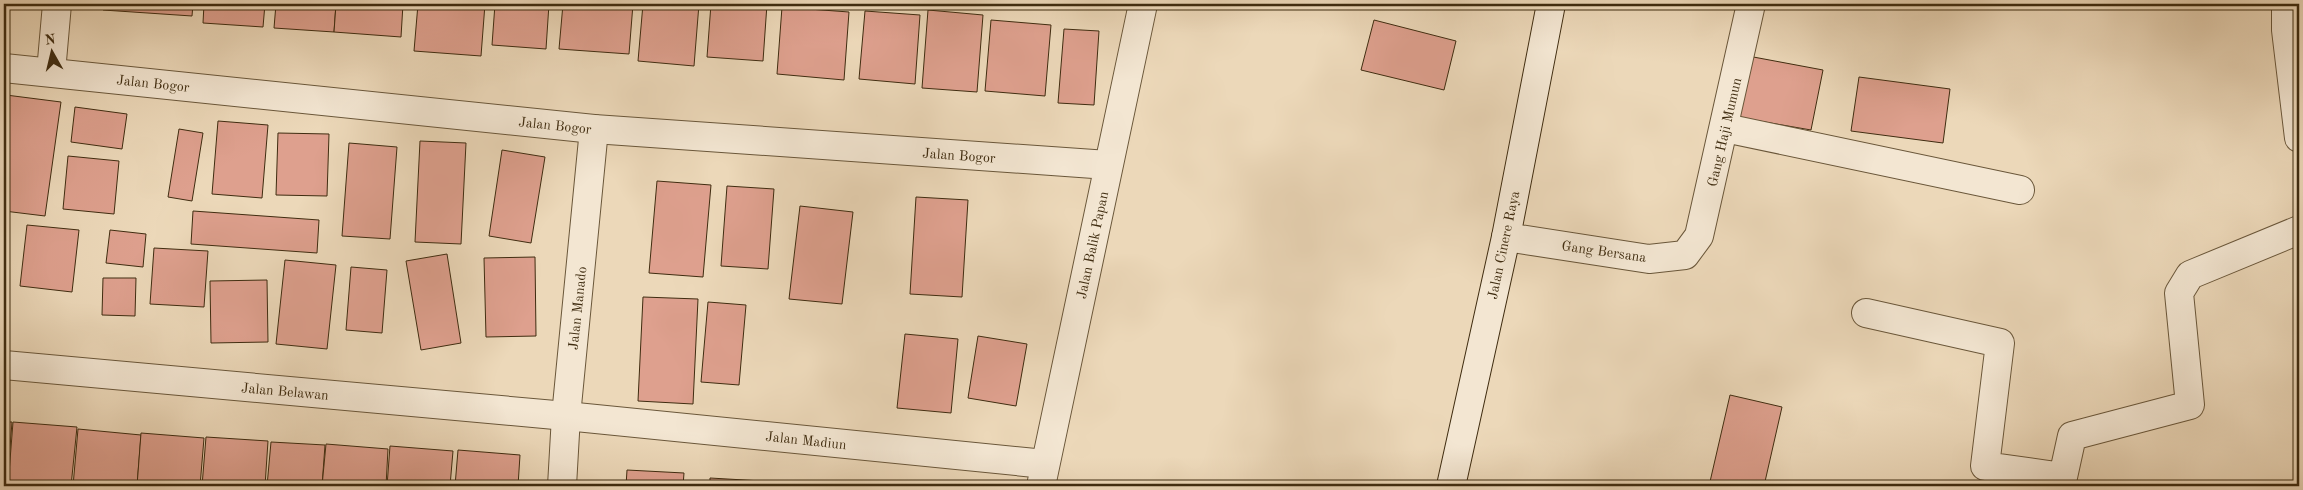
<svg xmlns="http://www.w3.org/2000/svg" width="2303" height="490" font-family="'Old Standard TT',serif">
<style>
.building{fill:#dea08e;stroke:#3f2c10}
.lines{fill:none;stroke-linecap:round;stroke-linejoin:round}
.minor-casing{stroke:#6a573a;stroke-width:30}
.secondary-casing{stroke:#3f2c10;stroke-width:30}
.minor{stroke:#f3e6d2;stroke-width:28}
.secondary{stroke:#f3e6d2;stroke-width:28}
.labels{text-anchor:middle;stroke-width:5;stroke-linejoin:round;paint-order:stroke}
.street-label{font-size:14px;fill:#3f2c10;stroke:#f3e6d2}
</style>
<rect width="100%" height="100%" fill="#ecd8b9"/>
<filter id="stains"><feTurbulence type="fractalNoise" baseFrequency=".004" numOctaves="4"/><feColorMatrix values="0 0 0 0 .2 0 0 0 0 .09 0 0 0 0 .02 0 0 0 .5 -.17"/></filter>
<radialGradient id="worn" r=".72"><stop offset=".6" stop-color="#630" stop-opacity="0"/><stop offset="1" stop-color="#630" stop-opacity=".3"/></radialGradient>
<g class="building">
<path d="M103 4H193L192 16 103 10Z"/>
<path d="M204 4H265L263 27 203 23Z"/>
<path d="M276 4H336L334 32 274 28Z"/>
<path d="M336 4H403L401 37 334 32Z"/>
<path d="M418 4H485L481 56 414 51Z"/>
<path d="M495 4H549L546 49 492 45Z"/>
<path d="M563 4H633L629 54 559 49Z"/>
<path d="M643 4H699L694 66 638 61Z"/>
<path d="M711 4H767L763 61 707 57Z"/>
<path d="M782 7 849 12 844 80 777 74Z"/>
<path d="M928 10 983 15 977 92 922 88Z"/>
<path d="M865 11 920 15 915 84 859 79Z"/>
<path d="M991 20 1051 25 1045 96 985 91Z"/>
<path d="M1374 20 1456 41 1444 90 1361 70Z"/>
<path d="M1064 29 1099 31 1094 105 1058 103Z"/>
<path d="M1748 56 1823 70 1811 130 1736 117Z"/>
<path d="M1859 77 1950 89 1943 143 1851 131Z"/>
<path d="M6 95 61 102 45 216 4 211V115Z"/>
<path d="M75 107 127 114 122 149 71 142Z"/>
<path d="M218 121 268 125 262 198 212 194Z"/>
<path d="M179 129 203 133 192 201 168 197Z"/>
<path d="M278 133 329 134 327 196 276 195Z"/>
<path d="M420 141 466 143 461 244 415 242Z"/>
<path d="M349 143 397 147 390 239 342 236Z"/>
<path d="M502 150 545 157 531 243 489 236Z"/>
<path d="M68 156 119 161 114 214 63 209Z"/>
<path d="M657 181 711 185 703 277 649 273Z"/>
<path d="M727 186 774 189 768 269 721 266Z"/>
<path d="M916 197 968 200 962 297 910 294Z"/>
<path d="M800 206 853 212 842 304 789 299Z"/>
<path d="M193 211 319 220 317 253 191 244Z"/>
<path d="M27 225 79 230 72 292 20 286Z"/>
<path d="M110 230 146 234 143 267 106 263Z"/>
<path d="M154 248 208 251 204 307 150 304Z"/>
<path d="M447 254 461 343 421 350 406 261Z"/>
<path d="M535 257 536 336 486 337 484 258Z"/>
<path d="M285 260 336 265 327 349 276 344Z"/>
<path d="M4 262 8 292 4 293Z"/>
<path d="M351 267 387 270 382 333 346 330Z"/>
<path d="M103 278H136L135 316 102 315Z"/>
<path d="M267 280 268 342 211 343 210 281Z"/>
<path d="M643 297 698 299 693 404 638 401Z"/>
<path d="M708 302 746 305 739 385 701 382Z"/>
<path d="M905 334 958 339 951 413 897 408Z"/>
<path d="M978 336 1027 344 1016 406 968 398Z"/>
<path d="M1730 395 1782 407 1764 486H1709Z"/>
<path d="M4 422H12L7 486H4Z"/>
<path d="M13 422 77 427 71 486H8Z"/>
<path d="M78 429 141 435 137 486H73Z"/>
<path d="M141 433 204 438 200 486H137Z"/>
<path d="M206 437 268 441 265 486H202Z"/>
<path d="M271 442 325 445 322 486H267Z"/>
<path d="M326 444 388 449 386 486H322Z"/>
<path d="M390 446 453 451 450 486H387Z"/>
<path d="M458 450 520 455 518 486H455Z"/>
<path d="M627 470 684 473 683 486H626Z"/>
<path d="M710 478 762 481 761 486H710Z"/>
</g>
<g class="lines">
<g class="minor-casing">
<g id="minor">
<path d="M2286 4V30L2299 138"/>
<path d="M4 68 594 129 1108 165"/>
<path d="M51 72 57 4"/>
<path d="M1725 128 2020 190"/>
<path d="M1506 237 1649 259 1685 255 1699 236 1751 4"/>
<path d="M1866 313 2000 343 1985 466 2063 477 2072 436 2190 405 2179 293 2190 275 2299 230"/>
<path d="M4 365 566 416 1045 464"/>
<path d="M562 486 566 416 594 129"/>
<path d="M1041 486 1143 4"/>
</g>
</g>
<g class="secondary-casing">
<path id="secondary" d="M1451 486 1506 237 1551 4"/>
</g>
<use href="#minor" class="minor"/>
<use href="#secondary" class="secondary"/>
</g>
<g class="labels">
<g class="street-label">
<text transform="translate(153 83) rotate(6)" y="5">Jalan Bogor</text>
<text transform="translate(555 125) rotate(6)" y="5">Jalan Bogor</text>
<text transform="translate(1724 132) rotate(-77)" y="5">Gang Haji Mumun</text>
<text transform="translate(959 155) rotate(4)" y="5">Jalan Bogor</text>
<text transform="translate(1092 245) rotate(-78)" y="5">Jalan Balik Papan</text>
<text transform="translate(1503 245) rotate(-78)" y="5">Jalan Cinere Raya</text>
<text transform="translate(1604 251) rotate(8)" y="5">Gang Bersana</text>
<text transform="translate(577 308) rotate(-84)" y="5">Jalan Manado</text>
<text transform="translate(285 391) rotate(5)" y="5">Jalan Belawan</text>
<text transform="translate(806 440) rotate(6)" y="5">Jalan Madiun</text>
</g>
</g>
<rect width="2303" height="490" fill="none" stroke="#ecd8b9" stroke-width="20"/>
<rect x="5" y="5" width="2293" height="480" fill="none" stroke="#3f2c10" stroke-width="2.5"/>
<rect x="10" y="10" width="2283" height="470" fill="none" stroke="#3f2c10"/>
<g transform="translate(52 52) rotate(352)" stroke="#f3e6d2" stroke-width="4" paint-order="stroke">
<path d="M0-4L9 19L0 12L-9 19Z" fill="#3f2c10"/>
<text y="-8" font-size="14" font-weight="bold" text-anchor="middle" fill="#3f2c10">N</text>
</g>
<rect width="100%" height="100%" filter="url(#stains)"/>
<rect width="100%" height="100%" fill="url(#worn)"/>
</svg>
